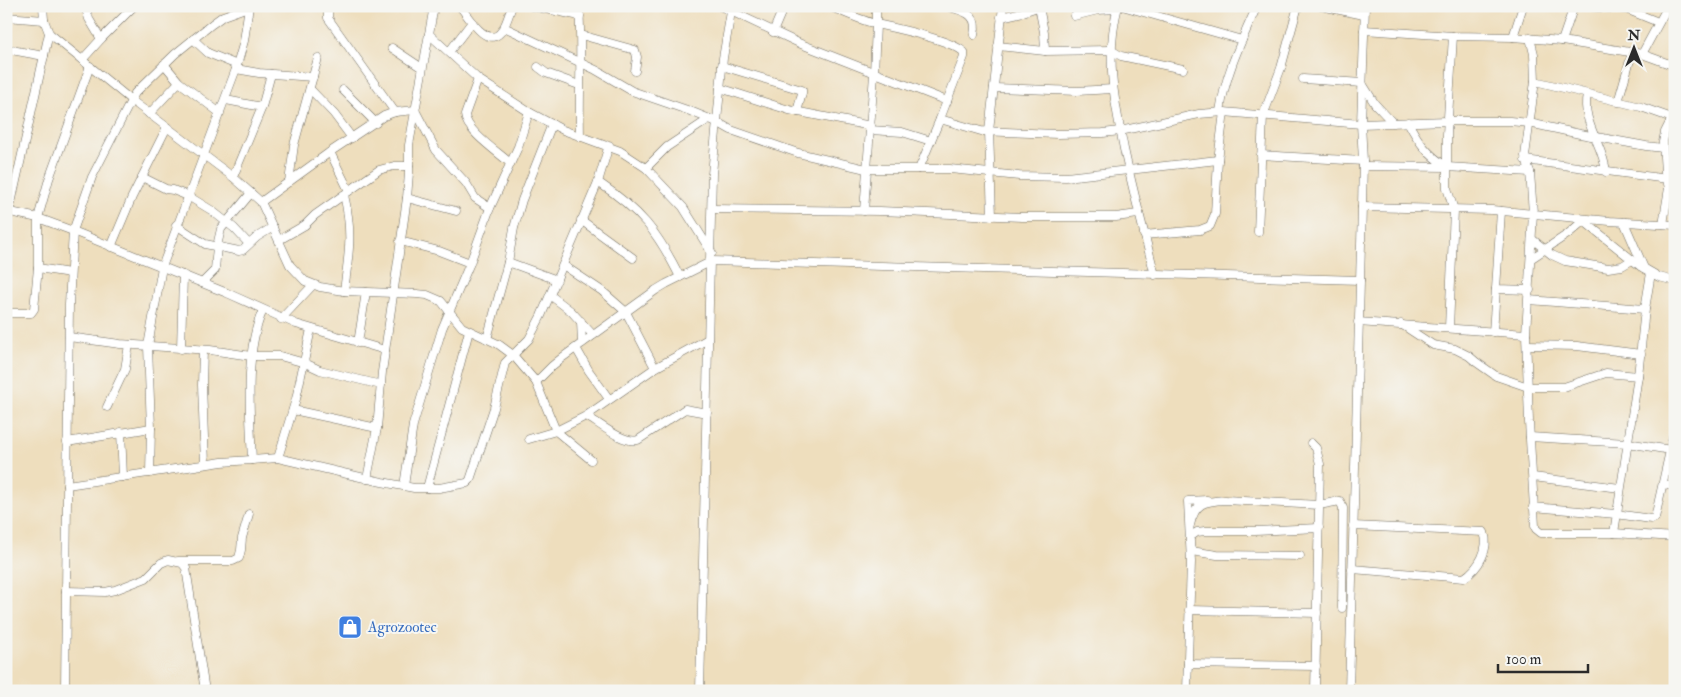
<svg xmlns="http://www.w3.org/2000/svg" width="1681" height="697" font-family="'IM FELL Double Pica',serif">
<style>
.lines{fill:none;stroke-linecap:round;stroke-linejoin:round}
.street-casing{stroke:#6f6a5e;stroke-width:9}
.street{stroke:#fff;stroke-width:8}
.labels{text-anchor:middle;stroke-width:4;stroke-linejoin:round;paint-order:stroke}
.shop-label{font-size:15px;fill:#366cbe;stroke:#f6f6f2;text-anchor:start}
</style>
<rect width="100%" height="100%" fill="#f6f6f2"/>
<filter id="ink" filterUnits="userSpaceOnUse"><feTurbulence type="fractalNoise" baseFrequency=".02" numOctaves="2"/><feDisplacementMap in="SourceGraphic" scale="10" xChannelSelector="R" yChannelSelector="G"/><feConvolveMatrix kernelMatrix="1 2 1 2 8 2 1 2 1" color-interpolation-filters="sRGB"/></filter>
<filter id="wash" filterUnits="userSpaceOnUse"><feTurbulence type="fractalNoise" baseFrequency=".0096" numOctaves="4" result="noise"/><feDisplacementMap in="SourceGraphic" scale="20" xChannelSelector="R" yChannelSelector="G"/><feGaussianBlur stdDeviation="1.12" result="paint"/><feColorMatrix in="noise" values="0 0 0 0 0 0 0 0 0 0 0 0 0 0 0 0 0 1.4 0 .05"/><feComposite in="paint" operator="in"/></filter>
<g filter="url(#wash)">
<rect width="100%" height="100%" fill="#eedebd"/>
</g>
<g filter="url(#ink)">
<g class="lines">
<g class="street-casing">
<g id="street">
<path d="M43 6 44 20 49 33 131 100 233 177 261 202 290 265 305 281 320 287 344 291 417 294 427 295 441 301 462 327 498 344 513 355 536 382 556 431 591 460"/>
<path d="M85 6 89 19 101 39"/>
<path d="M328 6V18L395 112"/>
<path d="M419 6 433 9"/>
<path d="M460 6C469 18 489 52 503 29 507 22 509 14 512 6"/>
<path d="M532 6 580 16"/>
<path d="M579 6C582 50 579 93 580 137"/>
<path d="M720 6 801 44 947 101"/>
<path d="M829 6C845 13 860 20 876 24 895 28 951 40 964 52V57L940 119 919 169"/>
<path d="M947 6C964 12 979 13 974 35"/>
<path d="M1118 6C1105 57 1114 99 1124 149 1133 191 1144 233 1155 275"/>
<path d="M1122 6 1242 40"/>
<path d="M1321 6 1364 15"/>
<path d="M1585 6 1626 9 1658 22"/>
<path d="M1039 7 1044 32 1045 51"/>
<path d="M1074 16 1098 10 1117 9"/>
<path d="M6 17 44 20"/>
<path d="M1001 17 1023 12 1040 6"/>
<path d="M504 27 596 70 632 91 690 111 717 122 731 130 798 153 866 169H950L1019 176 1066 177 1218 160"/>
<path d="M1364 30 1453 36 1513 37 1562 41 1642 54 1675 66"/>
<path d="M773 32 784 6"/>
<path d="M429 34 478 79 529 112 563 130 620 151 646 168 683 207 712 253"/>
<path d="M581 35 635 50 637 57 635 71"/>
<path d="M1513 37 1523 6"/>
<path d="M1530 38 1534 54 1535 81 1525 156 1530 172 1533 213 1526 334 1529 422 1535 526 1536 529 1541 533H1614L1675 537"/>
<path d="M193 39 208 53 237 65"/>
<path d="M1562 41 1574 6"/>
<path d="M998 46 1045 51 1111 50 1121 56 1183 69"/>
<path d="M392 48 422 68"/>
<path d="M6 49 44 56"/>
<path d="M449 52 472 22"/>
<path d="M1642 54 1668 6"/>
<path d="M82 60 101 39 134 6"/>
<path d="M164 64 179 82 220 113"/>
<path d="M722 66 802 90V93L797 112"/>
<path d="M538 67 546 73 579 85"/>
<path d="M236 69 259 73 313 77"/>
<path d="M478 79 465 115C466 131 498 152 510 163"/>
<path d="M1303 79 1362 83 1375 104 1393 123"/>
<path d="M1535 81 1641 107 1672 118"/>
<path d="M720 88 789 110 871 126"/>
<path d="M994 88 1077 91 1113 89"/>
<path d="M310 89 334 114 352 138"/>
<path d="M343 90 376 123"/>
<path d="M1587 95C1581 122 1604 146 1606 172"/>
<path d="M226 100 262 107"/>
<path d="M1618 102 1632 53"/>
<path d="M1220 112C1225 74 1242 40 1257 6"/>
<path d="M149 114 179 82"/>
<path d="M940 119 981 131 1058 134 1103 133 1120 131 1199 114 1224 112 1361 124 1447 121H1510L1529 123 1580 134 1646 146 1663 148"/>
<path d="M1408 122C1419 143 1427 154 1447 167"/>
<path d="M870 130 902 132 931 141"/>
<path d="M330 152 349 191"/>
<path d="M1261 155 1363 161"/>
<path d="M1525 160 1675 180"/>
<path d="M1363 166 1447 167 1530 172"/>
<path d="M646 168 667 147 709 119"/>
<path d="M142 177 166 189 173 190 188 196 211 210 234 228 249 244"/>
<path d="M233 177 262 107 271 74"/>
<path d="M289 182 294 145 318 58"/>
<path d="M598 182C641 211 657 231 680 277"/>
<path d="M1669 188 1675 202"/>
<path d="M407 198 456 211"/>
<path d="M261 202 330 152 384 116 395 112 415 110 436 150 466 183 475 198 490 208"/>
<path d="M1362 207 1492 210 1610 221 1675 225"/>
<path d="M712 209 880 211 1022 217H1116L1138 214"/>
<path d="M6 211 38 218 73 231 227 293 296 324 385 350"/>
<path d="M864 211 874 74 876 24V6"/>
<path d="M1501 211 1496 289 1530 290"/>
<path d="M992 216 989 131 1003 6"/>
<path d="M1580 218 1640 266 1659 277 1675 281"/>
<path d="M581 220 633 258"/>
<path d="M1624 222 1644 268"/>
<path d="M1663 224 1669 188 1665 172 1663 142 1665 132 1675 112"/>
<path d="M176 225 205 244 239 251 243 250 257 237 273 227"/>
<path d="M6 226 49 33"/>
<path d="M1258 232 1263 116 1281 68 1298 6"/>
<path d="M1144 235 1200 230 1210 226 1215 214 1218 160 1224 112"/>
<path d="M1532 239 1552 255 1565 261 1608 268 1622 266 1632 260"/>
<path d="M279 240 305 225 315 215 379 170 394 166H409"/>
<path d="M400 241 439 251 470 263"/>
<path d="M111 247 132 197 167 127"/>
<path d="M1532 258 1568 234 1583 221"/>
<path d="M508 262 557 280"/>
<path d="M563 265 602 291 626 312 655 368"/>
<path d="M38 268 70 273"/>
<path d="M202 283 215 270 217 246 221 229 251 193"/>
<path d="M344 291C349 254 353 232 344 195"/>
<path d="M550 295 571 311 593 335"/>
<path d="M1529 300 1645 309"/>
<path d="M6 313H31L34 309 38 268V218L49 179 90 66"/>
<path d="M281 319 313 285"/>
<path d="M581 321 582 343"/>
<path d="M1358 322 1526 334"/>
<path d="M1401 324 1433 345 1455 349 1469 356 1476 362 1496 376 1528 387H1564L1606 373 1638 376"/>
<path d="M1449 328 1454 210 1447 188V134L1453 36"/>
<path d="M1493 332 1496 289"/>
<path d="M69 337 120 344 210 350 251 356H280L305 363 320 370 381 385"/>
<path d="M487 339 508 262 514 228 522 200 552 124"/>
<path d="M358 343 366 292"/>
<path d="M1527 345 1577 346 1641 354"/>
<path d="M576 348 589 371 609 399"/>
<path d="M181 349 183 275"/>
<path d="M203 350 202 385 205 464"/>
<path d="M536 382 552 366 563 357 656 290 666 284 712 261 1360 280"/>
<path d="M107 407 125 369 129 345"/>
<path d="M293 410 377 428"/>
<path d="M586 416C599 423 623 444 638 440L685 409 707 413"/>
<path d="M121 432 123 477"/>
<path d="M1530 437 1627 443 1671 450"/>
<path d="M529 439 556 431 586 416 655 368 708 339"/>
<path d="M67 442 151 428"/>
<path d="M1311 443 1316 448 1320 464 1315 691"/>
<path d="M278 458 296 399 311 329"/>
<path d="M252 460C250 415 244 351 263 310"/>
<path d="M150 473 151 428 148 346 162 267 236 69 244 41 249 6"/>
<path d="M1533 477 1620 488"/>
<path d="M367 479 377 428 382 372 407 198 409 173V145L434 6"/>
<path d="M1664 484 1675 487"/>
<path d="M67 485 222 462 278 458 382 482 414 488H439L467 483 470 480 494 408 505 363 529 339 541 316 598 182 609 145"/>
<path d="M404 486 413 425 442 329 470 263 490 208 518 147 529 112"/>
<path d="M427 488 469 331"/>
<path d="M1533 507 1616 514 1651 519 1655 518 1675 428"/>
<path d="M1190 525C1195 503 1204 501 1225 500L1319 505 1340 501 1343 508 1342 608"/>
<path d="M1614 533 1638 376 1645 309 1651 273"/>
<path d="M1190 537 1197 532 1205 531H1255L1319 528"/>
<path d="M1191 551 1217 555 1300 556"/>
<path d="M178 561H233L239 558 241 550 242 538 249 514"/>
<path d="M1352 569 1464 578C1479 568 1490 549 1484 532L1353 526"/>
<path d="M66 591 105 592 115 590 146 578 161 563 168 560 182 563 186 568 205 691"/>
<path d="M1189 610 1317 613"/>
<path d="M1188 664 1316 666"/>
<path d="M65 691 69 305 73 231 92 177 135 93 175 54 212 24 223 16 248 7"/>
<path d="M700 691 712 174 723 58 732 6"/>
<path d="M1187 691 1191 562 1188 501 1207 500"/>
<path d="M1349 691 1362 207 1363 161 1361 124 1365 6"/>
</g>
</g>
<use href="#street" class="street"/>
</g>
</g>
<defs>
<g id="shop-square" transform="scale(1.25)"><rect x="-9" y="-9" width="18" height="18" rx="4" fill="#3f7fe0" stroke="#f6f6f2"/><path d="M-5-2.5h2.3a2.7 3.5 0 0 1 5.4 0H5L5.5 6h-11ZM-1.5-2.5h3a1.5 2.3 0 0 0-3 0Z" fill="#fff"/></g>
</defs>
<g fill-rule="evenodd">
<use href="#shop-square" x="350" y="627"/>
</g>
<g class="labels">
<g class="shop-label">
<text x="368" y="632">Agrozootec</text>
</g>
</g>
<rect width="1681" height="697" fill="none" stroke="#f6f6f2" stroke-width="25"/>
<g transform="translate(1634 48)" stroke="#f6f6f2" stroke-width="4" paint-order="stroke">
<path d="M0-4L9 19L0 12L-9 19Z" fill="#2b2b2b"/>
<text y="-8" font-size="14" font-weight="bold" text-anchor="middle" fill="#2b2b2b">N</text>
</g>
<path d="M1498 664v8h90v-8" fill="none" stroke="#2b2b2b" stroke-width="2.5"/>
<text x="1506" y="664" font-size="15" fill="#2b2b2b" stroke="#f6f6f2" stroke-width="4" paint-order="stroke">100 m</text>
</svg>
